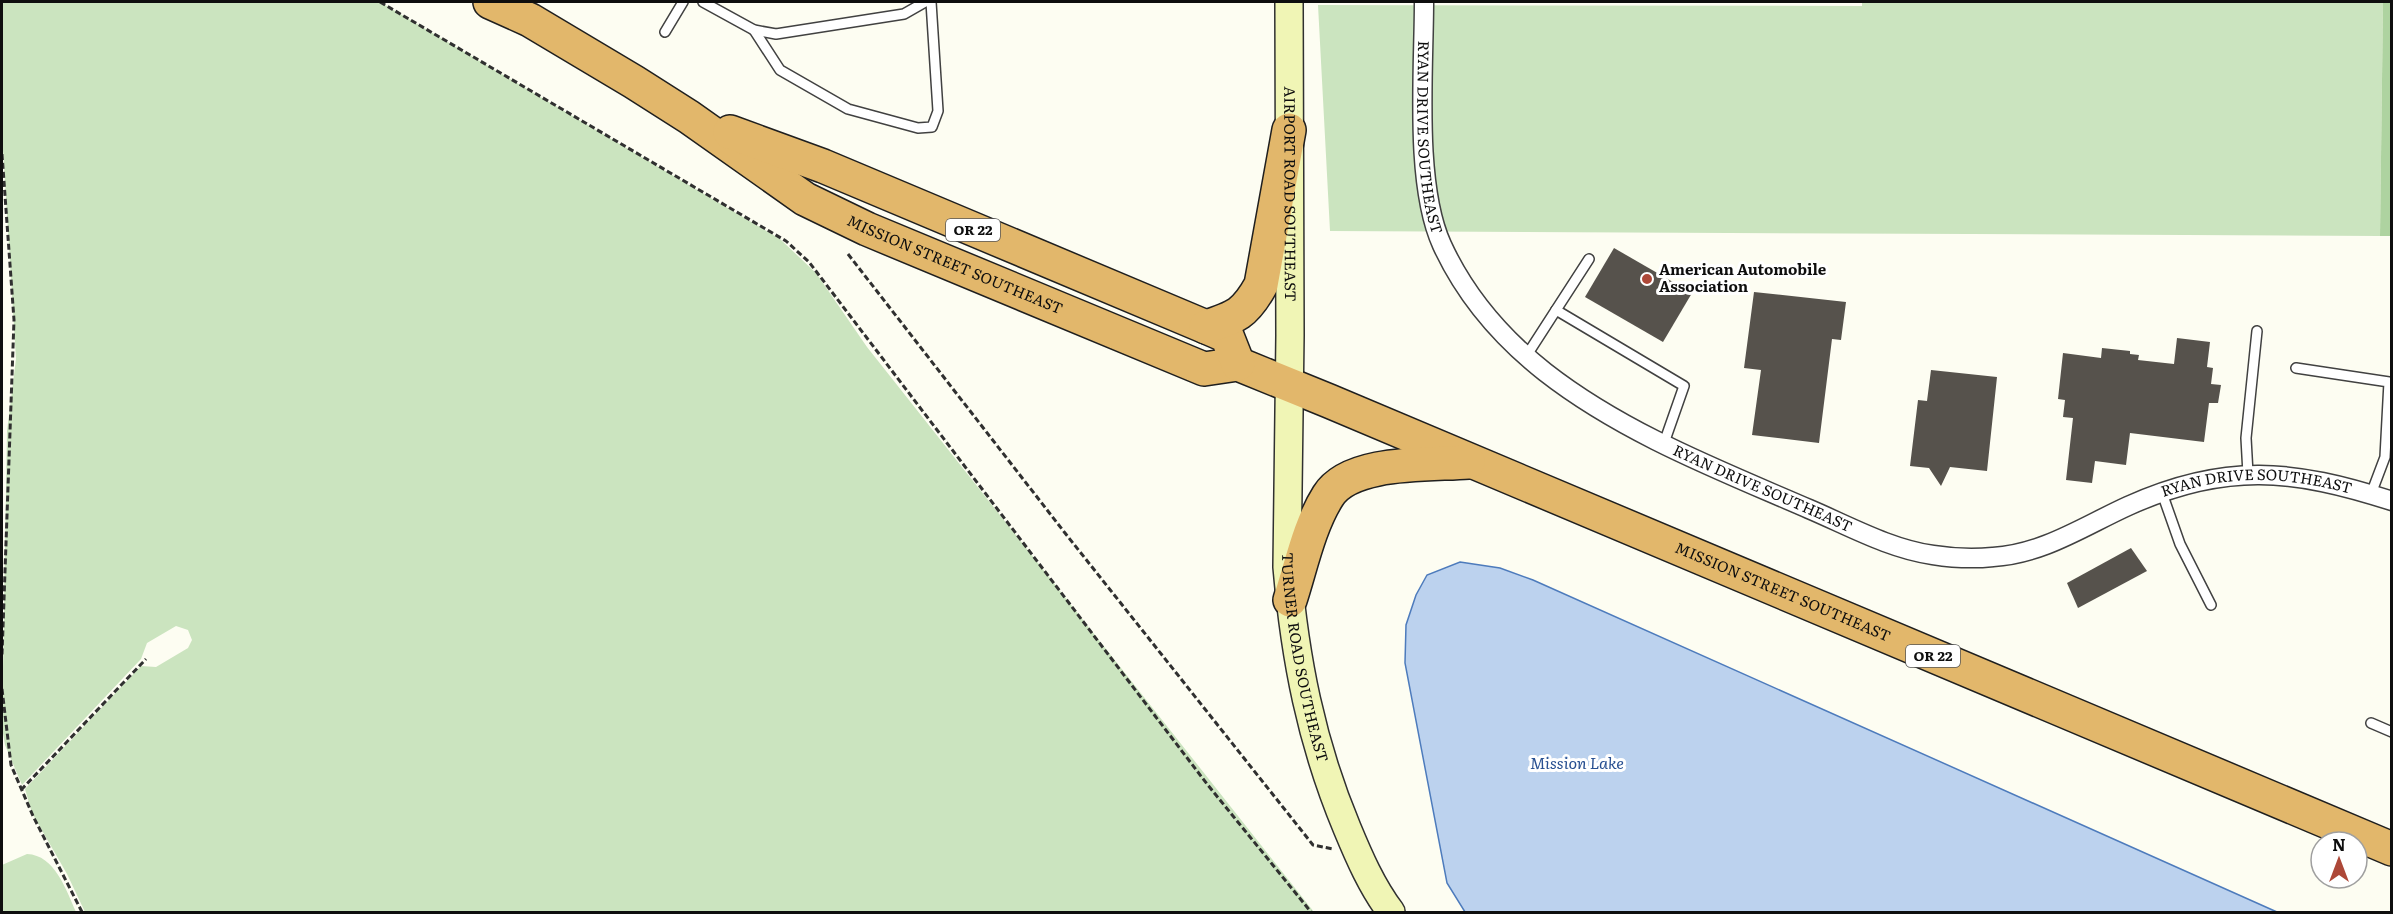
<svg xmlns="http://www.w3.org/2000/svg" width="2393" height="914" font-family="Literata,serif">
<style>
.green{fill:#cbe4bf}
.forest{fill:#aed3a0}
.water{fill:#bcd2ee;stroke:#4d7bbc;stroke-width:1.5}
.building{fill:#56524c}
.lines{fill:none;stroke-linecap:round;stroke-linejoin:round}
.lane-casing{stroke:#414141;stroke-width:12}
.street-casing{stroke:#414141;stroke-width:21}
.secondary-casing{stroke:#303030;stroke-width:30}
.highway-casing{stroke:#1f1f1f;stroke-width:36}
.path{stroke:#303030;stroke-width:3;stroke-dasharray:6 3;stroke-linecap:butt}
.lane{stroke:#fff;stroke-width:9}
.street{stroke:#fff;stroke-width:18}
.secondary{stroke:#f0f5b5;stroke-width:27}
.highway{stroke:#e2b76b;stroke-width:33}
.poi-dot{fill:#ad4838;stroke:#fff;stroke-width:2}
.labels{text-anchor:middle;stroke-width:6;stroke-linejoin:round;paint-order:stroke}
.shield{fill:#fff;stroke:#565656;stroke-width:1.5}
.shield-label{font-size:14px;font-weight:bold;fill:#0e0e0e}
.street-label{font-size:15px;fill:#0e0e0e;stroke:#fff}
.poi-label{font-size:15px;font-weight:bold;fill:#0e0e0e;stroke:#fff;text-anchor:start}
.water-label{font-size:16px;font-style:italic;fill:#274f91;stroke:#fff}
</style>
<rect width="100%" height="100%" fill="#fdfdf2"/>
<g class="green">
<path d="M2 2H380L780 239 816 273 867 347 1314 912H85L67 874 32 813 25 789 141 666 156 667 188 648 192 640 188 630 176 626 147 643 141 659 22 785 5 745 2 727 7 431 16 359 2 134Z"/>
<path d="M1862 2H2383L2380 236 1330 231 1318 5 1862 6Z"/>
<path d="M27 854C55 855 66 890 76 912H2V865Z"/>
</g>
<path class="forest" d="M2383 2H2392L2391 236H2380Z"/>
<path class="water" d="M1460 562 1500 568 1533 580 2277 912H1465L1447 883 1405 663 1406 625 1416 595 1427 575Z"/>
<g class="building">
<path d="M1614 248 1692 293 1663 342 1585 297Z"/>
<path d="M1754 292 1846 302 1841 340 1832 339 1819 443 1752 435 1761 370 1744 368Z"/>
<path d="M2177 338 2210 342 2207 367 2213 368 2211 384 2221 385 2218 403H2209L2204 442 2130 433 2126 465 2095 461 2092 483 2066 480 2073 418 2063 417 2065 400 2058 399 2063 353 2101 358 2102 348 2130 351V354L2139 355 2138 360 2174 364Z"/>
<path d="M1931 370 1997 377 1987 471 1950 467 1941 486 1929 468 1910 466 1918 400 1927 401Z"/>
<path d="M2131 548 2147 571 2078 608 2067 583Z"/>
</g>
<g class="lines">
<g class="lane-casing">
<g id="lane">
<path d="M703 2 754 30 776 34 904 14 925 2"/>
<path d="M754 30 780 70 848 109 918 128 932 127 938 111 931 2"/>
<path d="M665 32 683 2"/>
<path d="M1556 310 1589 259"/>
<path d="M1527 355 1556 310 1684 386 1664 443"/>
<path d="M2296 368 2389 382 2385 457 2371 494"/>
<path d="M2248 474 2246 438 2257 331"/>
<path d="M2162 493 2180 544 2211 605"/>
<path d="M2371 723 2392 732"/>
</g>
</g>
<g class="street-casing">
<g id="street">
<path id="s1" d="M1424 2C1424 70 1414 184 1442 245 1465 295 1502 338 1545 372 1623 433 1719 470 1809 509 1849 526 1890 549 1933 555 1952 558 1974 559 1993 557 2043 554 2084 526 2128 506 2225 462 2293 469 2392 501"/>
</g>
</g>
<g class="secondary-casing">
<g id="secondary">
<path id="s2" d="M1289 2 1290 335 1287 567C1295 659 1311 742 1347 828 1359 857 1372 887 1391 912"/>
</g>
</g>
<g class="highway-casing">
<g id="highway">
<path id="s3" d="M490 2 530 20 634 82 689 117 805 199 867 229 1204 369 1238 364 1329 401 2392 849"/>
<path d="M730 132 823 166 1206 327 1227 336 1238 364"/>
<path d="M1206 327C1236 317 1245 314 1261 285L1289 130"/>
<path d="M1290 600C1301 566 1309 526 1328 496 1350 460 1431 465 1468 462"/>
</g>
</g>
<g class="path">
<path d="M380 2 786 241 809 262 1207 784 1311 912"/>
<path d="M2 154 14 320 2 655"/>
<path d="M848 254 1065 533 1313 845 1333 849"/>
<path d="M2 689 11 765 33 816 82 912"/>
<path d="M21 790 146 659"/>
</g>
<use href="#lane" class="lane"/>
<use href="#street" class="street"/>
<use href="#secondary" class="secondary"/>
<use href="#highway" class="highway"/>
</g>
<circle class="poi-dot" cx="1647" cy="279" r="6"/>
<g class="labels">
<g class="shield">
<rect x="946" y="219" width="54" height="22" rx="4.5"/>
<rect x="1906" y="645" width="54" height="22" rx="4.5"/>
</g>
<g class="shield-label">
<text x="973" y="235">OR 22</text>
<text x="1933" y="661">OR 22</text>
</g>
<g class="street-label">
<text dy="5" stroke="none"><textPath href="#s1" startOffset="136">RYAN DRIVE SOUTHEAST</textPath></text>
<text dy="5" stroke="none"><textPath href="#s2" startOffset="192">AIRPORT ROAD SOUTHEAST</textPath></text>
<text dy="5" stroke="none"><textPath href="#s3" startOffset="536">MISSION STREET SOUTHEAST</textPath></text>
<text dy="5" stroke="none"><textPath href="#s1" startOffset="658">RYAN DRIVE SOUTHEAST</textPath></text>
<text dy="5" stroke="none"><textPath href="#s1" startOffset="1180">RYAN DRIVE SOUTHEAST</textPath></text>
<text dy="5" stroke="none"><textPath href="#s3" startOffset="1431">MISSION STREET SOUTHEAST</textPath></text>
<text dy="5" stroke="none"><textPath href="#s2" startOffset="657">TURNER ROAD SOUTHEAST</textPath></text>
</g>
<g class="poi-label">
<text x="1659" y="275">American Automobile<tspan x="1659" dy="17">Association</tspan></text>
</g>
<g class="water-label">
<text x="1577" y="769">Mission Lake</text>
</g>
</g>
<rect width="2393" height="914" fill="none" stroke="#0e0e0e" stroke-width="6"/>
<g transform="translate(2339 860)"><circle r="28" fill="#ffffff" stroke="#9f9f9f" stroke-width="1.5"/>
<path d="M0-4.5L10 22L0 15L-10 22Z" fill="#ad4838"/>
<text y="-9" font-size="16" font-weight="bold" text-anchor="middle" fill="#0e0e0e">N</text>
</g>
</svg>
